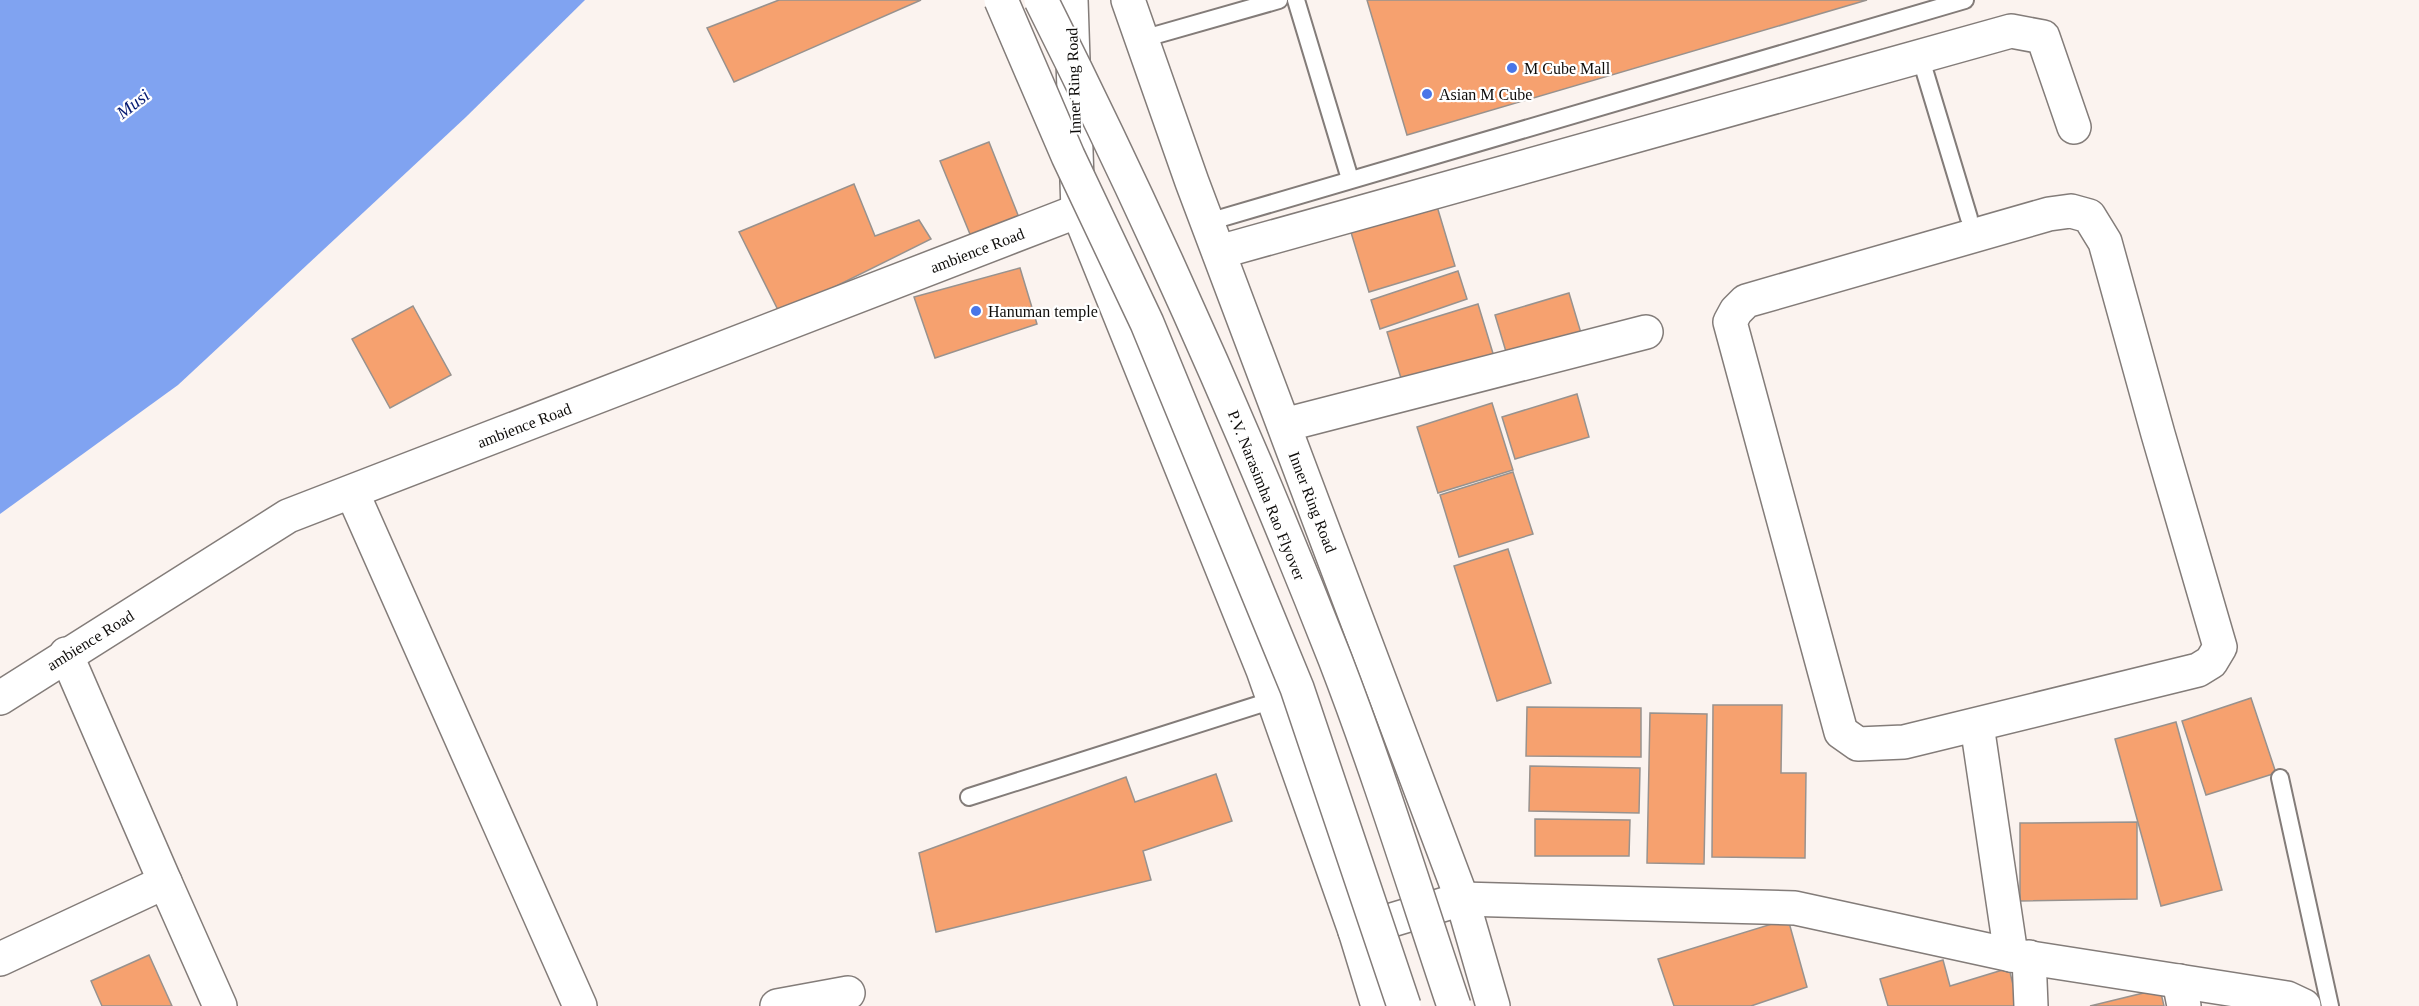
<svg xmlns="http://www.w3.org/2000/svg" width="2419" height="1006" font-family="'Times New Roman',serif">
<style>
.water{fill:#80a3f1}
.building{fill:#f6a16f;stroke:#98928e;stroke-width:1.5}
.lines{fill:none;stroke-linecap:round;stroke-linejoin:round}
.service-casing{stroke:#837c79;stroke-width:20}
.minor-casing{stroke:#837c79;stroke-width:36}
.tertiary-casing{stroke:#837c79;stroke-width:36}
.primary-casing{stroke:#837c79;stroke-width:36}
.service{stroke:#fff;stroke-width:16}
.minor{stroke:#fff;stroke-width:33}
.tertiary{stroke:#fff;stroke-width:33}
.primary{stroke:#fff;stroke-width:33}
.motorway-bridge-casing{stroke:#837c79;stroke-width:36;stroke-linecap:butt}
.motorway-bridge{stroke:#fff;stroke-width:33}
.poi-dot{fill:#4976e8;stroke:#fff;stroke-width:2}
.labels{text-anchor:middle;stroke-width:4.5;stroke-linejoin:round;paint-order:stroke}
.poi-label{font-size:16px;fill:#0e0c0a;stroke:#fff;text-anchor:start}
.street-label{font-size:16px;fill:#0e0c0a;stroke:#fff}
.water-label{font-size:18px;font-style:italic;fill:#051a72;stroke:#fff}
</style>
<rect width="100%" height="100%" fill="#fbf3ef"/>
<path class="water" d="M0 0H585L466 117 178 385 0 514Z"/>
<g class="building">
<path d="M779 0H921L734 82 707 28Z"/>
<path d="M1367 0H1867L1407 135Z"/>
<path d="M989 142 1020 220 972 239 940 161Z"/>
<path d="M854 184 875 236 919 220 931 239 780 314 739 232Z"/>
<path d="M1436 203 1455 266 1369 292 1350 229Z"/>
<path d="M1020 268 1037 324 935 358 914 297Z"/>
<path d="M1458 271 1467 299 1380 329 1371 300Z"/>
<path d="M1569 293 1581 333 1507 355 1495 315Z"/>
<path d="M1478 304 1495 360 1404 388 1387 332Z"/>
<path d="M413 306 451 375 390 408 352 339Z"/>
<path d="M1577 394 1589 437 1515 459 1502 417Z"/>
<path d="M1492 403 1513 470 1438 493 1417 427Z"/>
<path d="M1513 472 1533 534 1459 557 1440 495Z"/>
<path d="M1508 549 1551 683 1497 701 1454 566Z"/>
<path d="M2251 698 2276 773 2206 795 2182 721Z"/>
<path d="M1713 705H1782L1781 773H1806L1805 858 1712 857Z"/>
<path d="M1527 707 1641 708V757L1526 756Z"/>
<path d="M1650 713 1707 714 1704 864 1647 863Z"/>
<path d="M2176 722 2222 890 2161 906 2115 739Z"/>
<path d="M1530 766 1640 768 1639 813 1529 811Z"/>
<path d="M1216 774 1232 821 1143 851 1151 880 936 932 919 853 1126 777 1135 802Z"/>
<path d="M1535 819 1630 820 1629 856H1535Z"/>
<path d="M2137 822V899L2020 901V823Z"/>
<path d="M1788 919 1807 987 1751 1006H1674L1658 959Z"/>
<path d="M149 955 172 1006H102L91 981Z"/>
<path d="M1943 960 1950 986 2009 968 2018 1006H1888L1880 979Z"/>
<path d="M2160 989 2164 1006H2090Z"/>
</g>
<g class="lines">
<g class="service-casing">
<g id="service">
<path d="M1296 0 1350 179"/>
<path d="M1142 39 1279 0"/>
<path d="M1920 56 1969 218"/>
<path d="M1208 222 1965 0"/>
<path d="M2280 778 2330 1006"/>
<path d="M969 797 1273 700"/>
</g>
</g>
<g class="minor-casing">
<g id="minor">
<path d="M2071 211 2089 216 2105 242 2158 434 2220 647 2211 662 2198 670 1904 742 1858 744 1841 732 1730 322 1736 311 1746 301 2049 214Z"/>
<path d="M1219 252 2011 31 2043 37 2074 127"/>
<path d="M1284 425 1646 332"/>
<path d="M352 492 580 1006"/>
<path d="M66 654 165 882"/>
<path d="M1977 725 2011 955"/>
<path d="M2029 957 2031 1006"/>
<path d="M0 959 165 882 220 1006"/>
<path d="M2179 981 2184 1006"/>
<path d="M777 1006 848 993"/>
</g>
</g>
<g class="tertiary-casing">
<g id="tertiary">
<path d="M0 698 288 516 1078 211"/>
<path d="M1355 931 1462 899 1795 908 2011 955 2287 998 2304 1006"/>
</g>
</g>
<g class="primary-casing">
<g id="primary">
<path d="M1071 0 1078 211 1263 670 1355 931 1378 1006"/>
<path d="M1128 0 1192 182 1462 899 1493 1006"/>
</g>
</g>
<use href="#service" class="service"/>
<use href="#minor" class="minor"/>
<use href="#tertiary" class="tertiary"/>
<use href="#primary" class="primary"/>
<g class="motorway-bridge-casing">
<g id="motorway-bridge">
<path d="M1001 0 1068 156 1147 323 1297 688 1404 1006"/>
<path d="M1041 0C1149 215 1247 435 1335 659 1379 773 1415 890 1454 1006"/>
</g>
</g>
<use href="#motorway-bridge" class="motorway-bridge"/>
</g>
<g class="poi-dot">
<circle cx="1512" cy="68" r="6"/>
<circle cx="1427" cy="94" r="6"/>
<circle cx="976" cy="311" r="6"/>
</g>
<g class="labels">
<g class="poi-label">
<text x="1524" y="74">M Cube Mall</text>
<text x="1439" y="100">Asian M Cube</text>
<text x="988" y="317">Hanuman temple</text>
</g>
<g class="street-label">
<text transform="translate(1073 81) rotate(-92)" y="6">Inner Ring Road</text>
<text transform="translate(977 250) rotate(-21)" y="6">ambience Road</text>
<text transform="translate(524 425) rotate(-21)" y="6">ambience Road</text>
<text transform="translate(1267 495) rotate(68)" y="6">P.V. Narasimha Rao Flyover</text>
<text transform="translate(1313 502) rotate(69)" y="6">Inner Ring Road</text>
<text transform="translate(90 640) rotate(-32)" y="6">ambience Road</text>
</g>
<g class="water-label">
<text transform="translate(133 104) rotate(-38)" y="6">Musi</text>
</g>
</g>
</svg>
